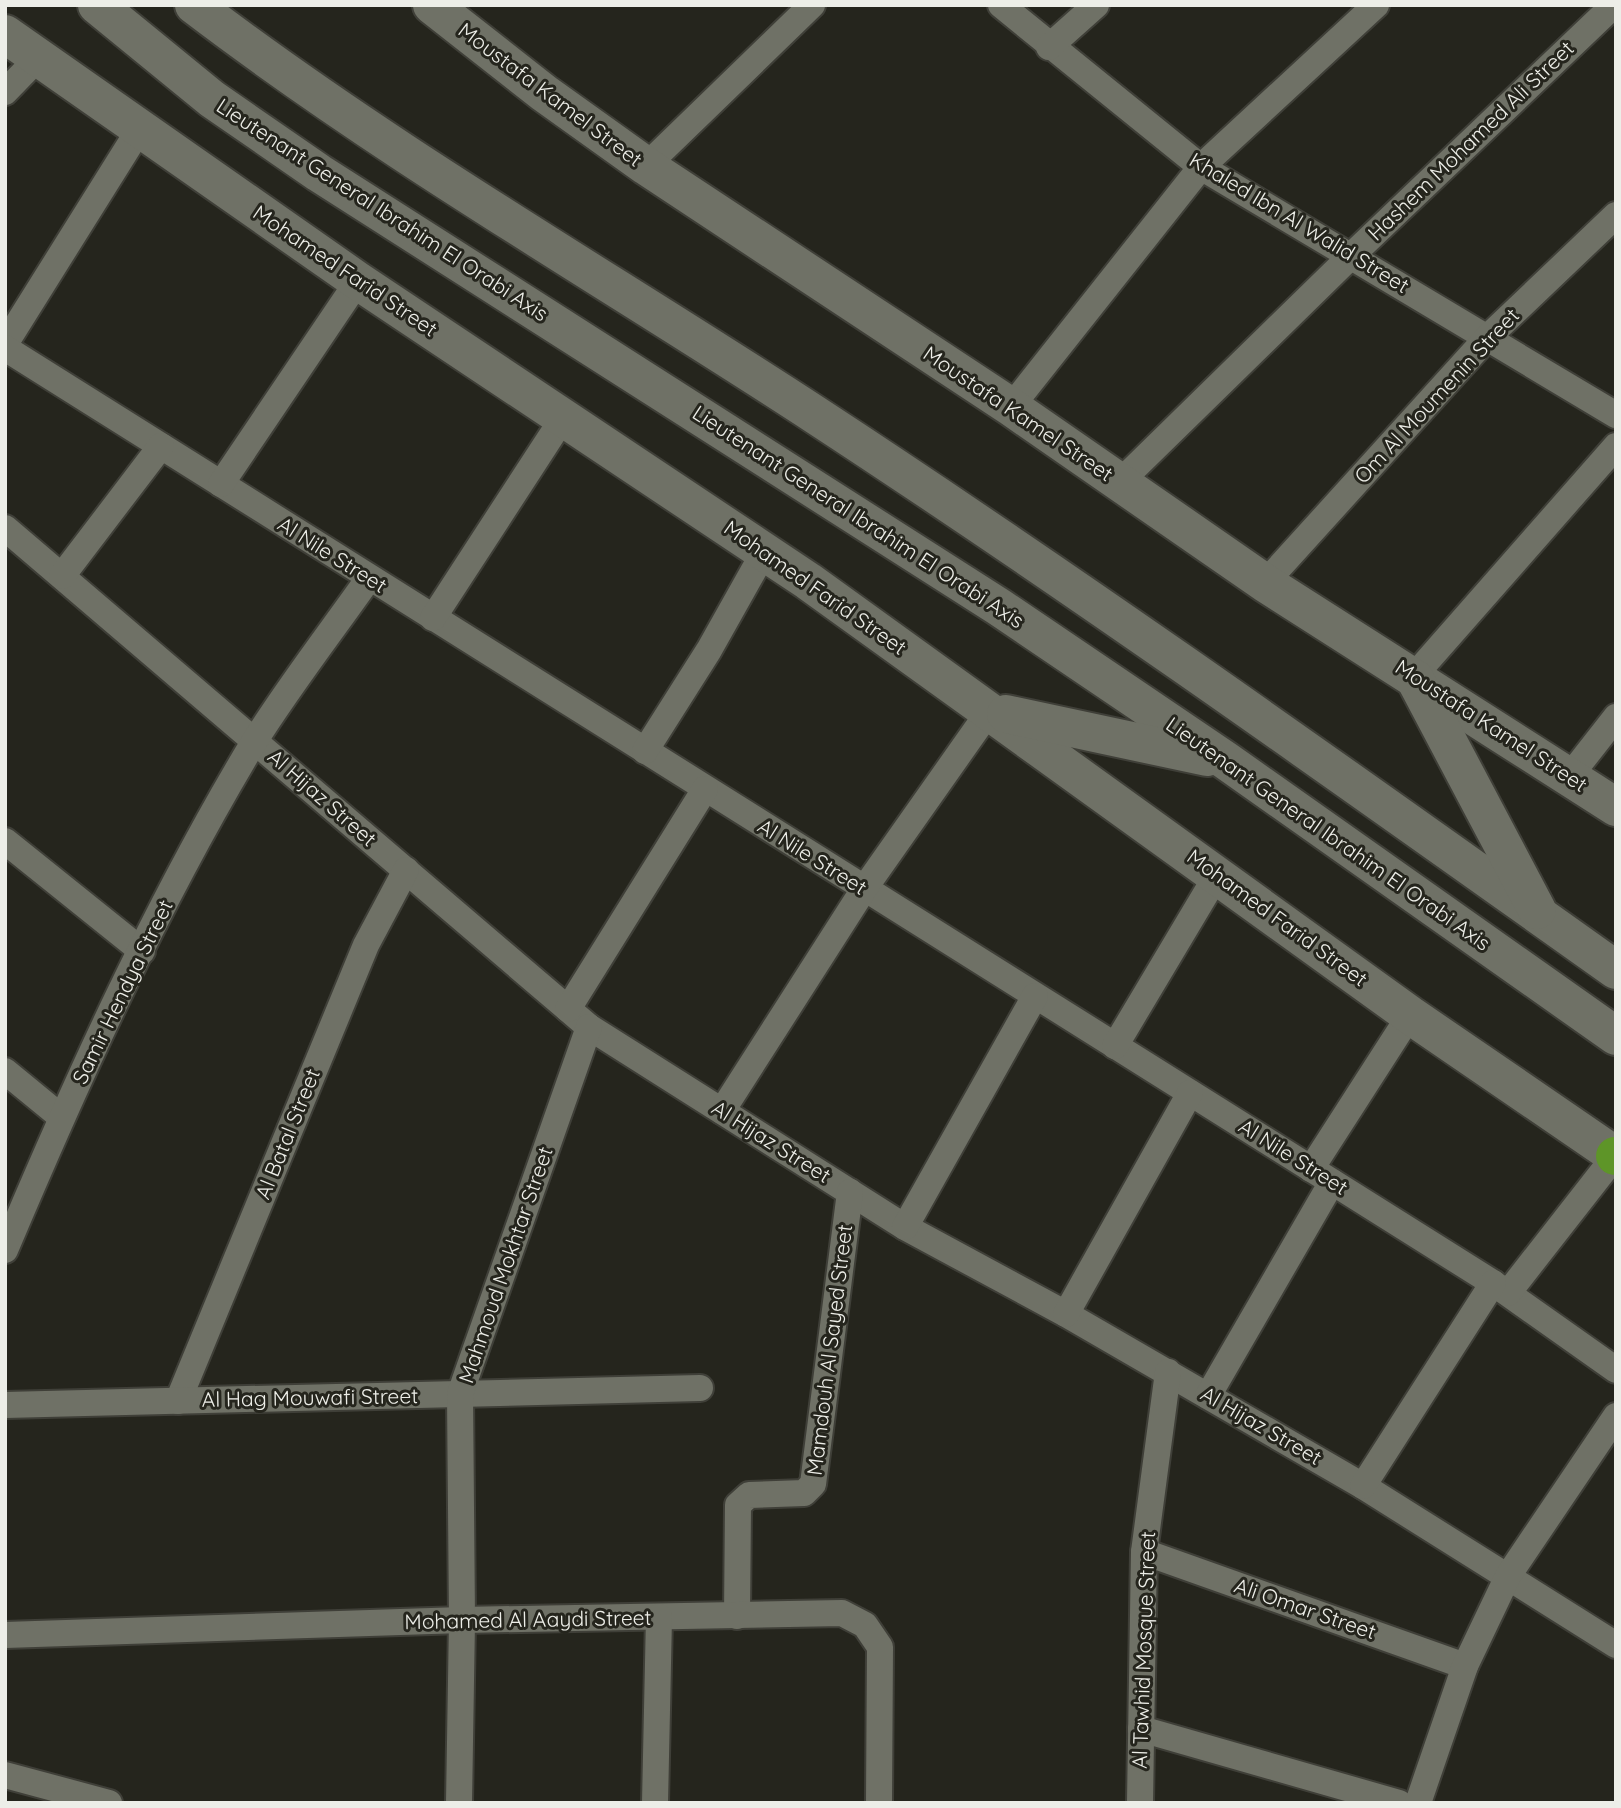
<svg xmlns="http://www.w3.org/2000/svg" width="1621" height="1808" font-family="Quicksand,sans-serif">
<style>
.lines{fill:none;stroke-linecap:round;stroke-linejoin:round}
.street-casing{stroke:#3f3f38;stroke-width:30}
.secondary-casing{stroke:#3f3f38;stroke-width:42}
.highway-casing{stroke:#3f3f38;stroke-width:42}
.street{stroke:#6f7166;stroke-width:26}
.secondary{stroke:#6f7166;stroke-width:38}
.highway{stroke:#5e9528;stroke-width:38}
.labels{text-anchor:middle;stroke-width:6;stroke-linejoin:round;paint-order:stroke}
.street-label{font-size:21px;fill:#edeee8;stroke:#25251d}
</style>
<rect width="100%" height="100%" fill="#25251d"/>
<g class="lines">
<g class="street-casing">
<g id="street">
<path d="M1001 5 1201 167 1616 415"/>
<path d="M1049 47 1096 5"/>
<path d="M5 92 39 57"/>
<path d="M646 166 812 5"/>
<path d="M5 344 139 130"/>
<path d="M5 348 1493 1283 1616 1370"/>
<path d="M1011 407 1201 167 1376 5"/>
<path d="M1119 483 1352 255 1614 5"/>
<path d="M221 484 358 281"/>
<path d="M5 528 589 1027 905 1227 1066 1314 1363 1486 1616 1645"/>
<path d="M62 576 161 446"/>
<path d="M1265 583 1486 339 1616 215"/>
<path d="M433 618 563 418"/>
<path d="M1414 676 1616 446"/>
<path d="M645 751 709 650 764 552"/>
<path d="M1569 777 1616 717"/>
<path d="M5 841 142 951"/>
<path d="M568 1009 705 789"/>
<path d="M1115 1046 1217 875"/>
<path d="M5 1071 61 1117"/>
<path d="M722 1111 864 889 990 710"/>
<path d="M1311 1169 1410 1015"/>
<path d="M905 1227 1035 996"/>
<path d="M5 1250C78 1077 157 903 254 742 289 686 331 632 369 578"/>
<path d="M1508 1293 1615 1156"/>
<path d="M1066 1314 1190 1093"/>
<path d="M1208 1396 1332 1182"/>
<path d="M178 1401 366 945 406 870"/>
<path d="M5 1405 700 1388"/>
<path d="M1363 1486 1493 1283"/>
<path d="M1144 1552 1465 1666"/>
<path d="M737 1616 738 1505 749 1495 804 1493 813 1484 850 1192"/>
<path d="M5 1635 462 1620 842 1613 865 1625 880 1647 879 1803"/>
<path d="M1141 1729 1399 1803"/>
<path d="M5 1775 109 1803"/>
<path d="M459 1803 462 1620 460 1394 589 1027"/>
<path d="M655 1803 659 1617"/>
<path d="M1140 1803 1144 1552 1168 1372"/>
<path d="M1418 1803 1465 1666 1508 1576 1616 1416"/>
</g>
</g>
<g class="secondary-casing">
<g id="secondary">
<path d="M97 5 212 99 319 173 999 607 1225 760 1616 1036"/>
<path d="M194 5C391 155 606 278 814 414 1086 592 1350 781 1616 970"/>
<path d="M432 5 544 93 646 166 1011 407 1265 583 1616 807"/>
<path d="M5 34 358 281 808 581 1410 1015 1616 1156"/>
<path d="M1415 679 1537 910"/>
<path d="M1006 714 1207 757"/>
</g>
</g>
<g class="highway-casing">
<path id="highway" d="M1615 1156H1616"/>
</g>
<use href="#street" class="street"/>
<use href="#secondary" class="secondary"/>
<use href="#highway" class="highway"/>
</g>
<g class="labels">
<g class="street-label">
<text transform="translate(550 95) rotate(37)" y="7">Moustafa Kamel Street</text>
<text transform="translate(1471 141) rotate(-44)" y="7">Hashem Mohamed Ali Street</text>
<text transform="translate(382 210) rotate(33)" y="7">Lieutenant General Ibrahim El Orabi Axis</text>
<text transform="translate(1299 223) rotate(31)" y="7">Khaled Ibn Al Walid Street</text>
<text transform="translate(345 271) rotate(34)" y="7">Mohamed Farid Street</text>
<text transform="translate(1437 396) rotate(-47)" y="7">Om Al Moumenin Street</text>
<text transform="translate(1018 414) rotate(34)" y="7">Moustafa Kamel Street</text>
<text transform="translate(858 517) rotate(33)" y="7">Lieutenant General Ibrahim El Orabi Axis</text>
<text transform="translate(332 555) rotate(32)" y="7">Al Nile Street</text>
<text transform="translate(815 588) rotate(35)" y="7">Mohamed Farid Street</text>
<text transform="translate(1491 726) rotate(33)" y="7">Moustafa Kamel Street</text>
<text transform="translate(322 798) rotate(41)" y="7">Al Hijaz Street</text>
<text transform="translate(1328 834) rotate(35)" y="7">Lieutenant General Ibrahim El Orabi Axis</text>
<text transform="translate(812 857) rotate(32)" y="7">Al Nile Street</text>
<text transform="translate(1277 918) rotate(36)" y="7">Mohamed Farid Street</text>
<text transform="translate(123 992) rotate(-64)" y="7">Samir Hendya Street</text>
<text transform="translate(288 1134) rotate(-68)" y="7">Al Batal Street</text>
<text transform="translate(771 1142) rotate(32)" y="7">Al Hijaz Street</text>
<text transform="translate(1293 1157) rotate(32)" y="7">Al Nile Street</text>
<text transform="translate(506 1265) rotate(-71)" y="7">Mahmoud Mokhtar Street</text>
<text transform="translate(830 1350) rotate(-83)" y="7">Mamdouh Al Sayed Street</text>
<text transform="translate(310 1398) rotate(-1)" y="7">Al Hag Mouwafi Street</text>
<text transform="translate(1261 1426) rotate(30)" y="7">Al Hijaz Street</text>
<text transform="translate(1305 1609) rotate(19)" y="7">Ali Omar Street</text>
<text transform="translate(528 1620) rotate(-1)" y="7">Mohamed Al Aaydi Street</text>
<text transform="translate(1144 1650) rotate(-88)" y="7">Al Tawhid Mosque Street</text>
</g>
</g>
<rect width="1621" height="1808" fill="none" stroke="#edeee8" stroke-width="14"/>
</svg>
